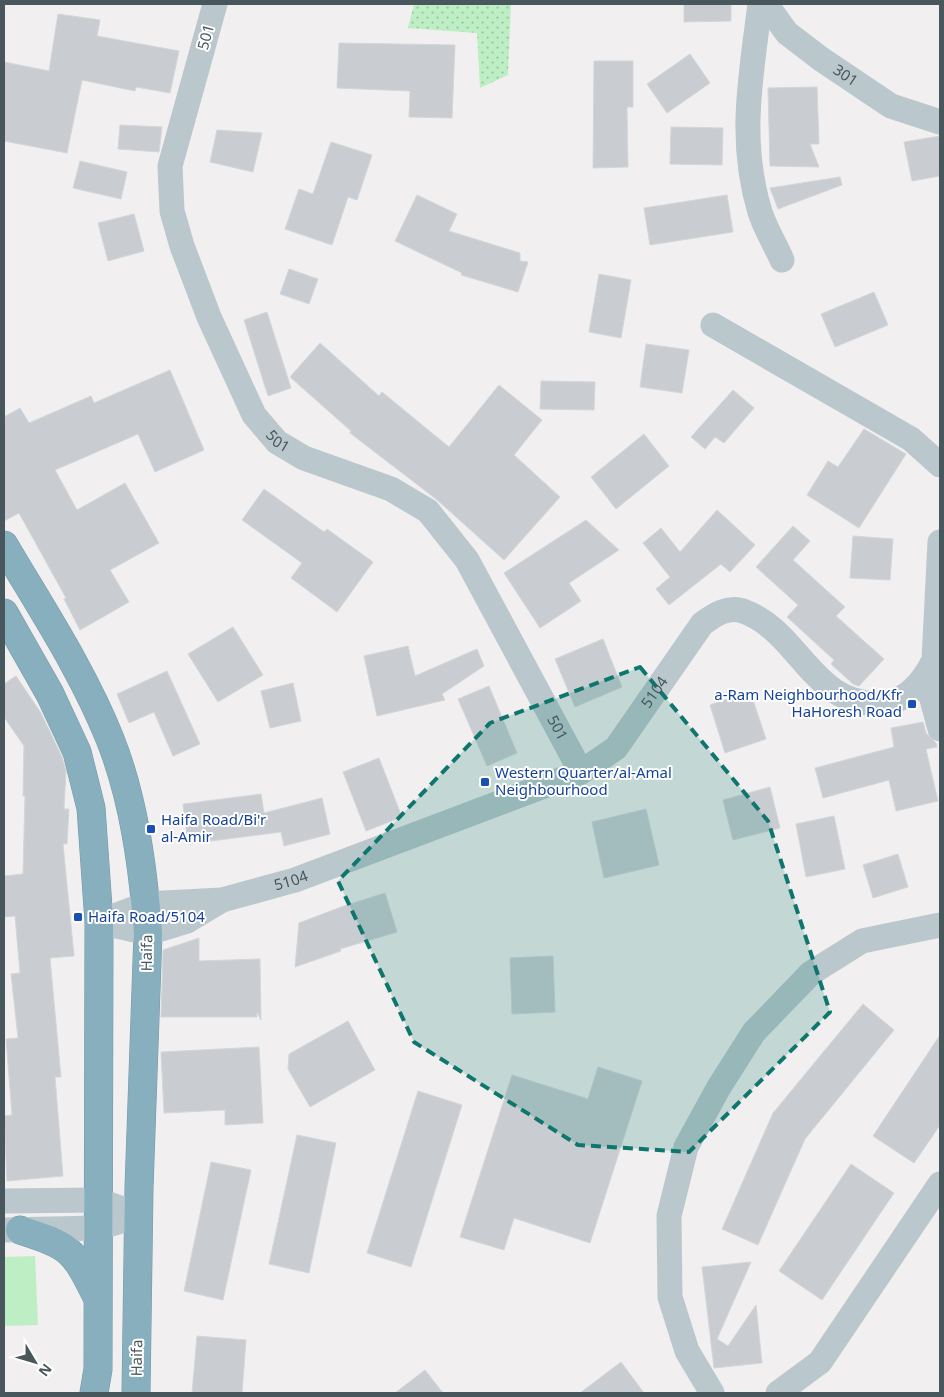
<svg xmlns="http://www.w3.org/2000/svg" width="944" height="1397" font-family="'Noto Sans',sans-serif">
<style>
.green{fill:url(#green-dots)}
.pitch{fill:#beeec4}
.building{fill:#c9cdd1;stroke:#d3d7da}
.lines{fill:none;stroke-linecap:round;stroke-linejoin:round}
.highway-casing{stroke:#729aa9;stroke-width:29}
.minor{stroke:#bac7cc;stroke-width:25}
.highway{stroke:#87afbd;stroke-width:28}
.marked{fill:#0f766e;fill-opacity:0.2;stroke:#0f766e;stroke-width:4;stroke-dasharray:10 6;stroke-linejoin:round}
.transit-dot{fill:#1a4fb4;stroke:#fff;stroke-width:2}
.labels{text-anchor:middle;stroke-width:4;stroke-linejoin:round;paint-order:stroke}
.street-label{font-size:15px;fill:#47575c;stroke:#fff}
.transit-label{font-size:15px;fill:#164399;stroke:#fff;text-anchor:start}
</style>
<defs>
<pattern id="green-dots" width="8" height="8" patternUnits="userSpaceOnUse" patternTransform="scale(1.25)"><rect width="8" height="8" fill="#beeec4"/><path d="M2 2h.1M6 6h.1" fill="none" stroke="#9cc4a2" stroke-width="1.8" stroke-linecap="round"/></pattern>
</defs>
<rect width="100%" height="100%" fill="#f1efef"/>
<path class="green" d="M414 4H511L508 75 480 88 477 33 408 28Z"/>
<path class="pitch" d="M35 1256 38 1325 4 1326V1257Z"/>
<g class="building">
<path d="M684 4H731V21L684 22Z"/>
<path d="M58 14 100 20 97 36 179 51 170 93 136 87 135 91 82 80 67 153 4 141V62L49 71Z"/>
<path d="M339 43 455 45 452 118 409 117 410 91 337 88Z"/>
<path d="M690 54 710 83 667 113 647 84Z"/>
<path d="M594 61H633V107H627L628 167 593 168Z"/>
<path d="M817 87 819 144H810L819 167 770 166 768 88Z"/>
<path d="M120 125 162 127 159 152 118 149Z"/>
<path d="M671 127 723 128 722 165 670 164Z"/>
<path d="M217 130 262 133 253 172 210 162Z"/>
<path d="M940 136V176L912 181 904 142Z"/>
<path d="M331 142 372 155 357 200 348 197 332 245 285 229 299 189 313 194Z"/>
<path d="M80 161 127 172 121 199 73 188Z"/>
<path d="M840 177 842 185 778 209 770 188Z"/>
<path d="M417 195 457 214 449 231 520 253V261L528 262 518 292 461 275 462 273 395 241Z"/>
<path d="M727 195 733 232 650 245 644 208Z"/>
<path d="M134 214 144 251 108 261 98 223Z"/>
<path d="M289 269 318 279 309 304 280 294Z"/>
<path d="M599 274 631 280 621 338 589 332Z"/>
<path d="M874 292 888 325 835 347 821 314Z"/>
<path d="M267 312 291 388 268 396 244 320Z"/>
<path d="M320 343 379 396 382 392 449 447 499 385 542 420 514 455 560 497 504 560 436 499 350 433 351 431 290 377Z"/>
<path d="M646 344 689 350 682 393 640 387Z"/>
<path d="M170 370 204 450 155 472 138 434 55 470 77 510 125 483 159 543 110 570 129 602 80 630 64 599 66 598 19 513 4 521V417L20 408 29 423 91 396 94 403Z"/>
<path d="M541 381 595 382 594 410 540 409Z"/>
<path d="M733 390 754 408 724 443 715 437 705 449 691 437Z"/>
<path d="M864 429 906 454 859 528 807 495 828 461 838 467Z"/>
<path d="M644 434 669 466 616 509 591 477Z"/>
<path d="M264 489 324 532 327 529 373 562 337 612 291 578 302 563 242 520Z"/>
<path d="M717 510 755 545 730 572 721 564 669 605 656 589 670 577 643 543 661 528 680 552Z"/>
<path d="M586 520 619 550 569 583 581 601 540 628 504 573Z"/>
<path d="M793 526 810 541 793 560 845 607 836 616 884 659 859 686 853 684 831 664 834 660 787 617 798 605 756 567Z"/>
<path d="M853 536 893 539 890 580 850 578Z"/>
<path d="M233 627 263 675 218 702 188 654Z"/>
<path d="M603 639 622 687 575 707 555 659Z"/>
<path d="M408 646 415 676 477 649 484 666 442 694 445 700 377 716 364 656Z"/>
<path d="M167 671 200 744 173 756 154 712 129 723 117 694Z"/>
<path d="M16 676 41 713 62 757 66 771 64 809H69L67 844H63L74 956 50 958 61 1077H55L63 1176 7 1181 4 1116 12 1115 6 1039 18 1038 11 974 20 973 15 916 4 917V876L23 874 25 796H23L24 746 4 717V684Z"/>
<path d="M293 683 301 721 270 728 261 691Z"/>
<path d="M489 686 517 753 487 766 458 699Z"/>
<path d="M750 691 766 739 725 753 710 705Z"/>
<path d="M923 722 926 733 936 743 937 747 926 749 938 801 896 811 889 780 823 798 815 768 894 747 891 728Z"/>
<path d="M379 758 402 817 366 831 343 772Z"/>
<path d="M770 787 780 828 733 840 723 800Z"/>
<path d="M261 794 264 813 322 798 330 834 284 846 281 832 188 844 183 804Z"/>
<path d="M646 809 659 865 604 878 592 822Z"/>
<path d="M834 816 845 869 806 877 796 824Z"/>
<path d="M898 854 908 887 873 898 863 865Z"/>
<path d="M385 893 397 932 340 949 341 951 295 967 299 923 341 907Z"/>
<path d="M199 938V961L260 959 261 1020 257 1012V1017H161L163 950Z"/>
<path d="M553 956 555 1012 512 1014 510 958Z"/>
<path d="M863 1004 894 1030 805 1139 758 1245 722 1229 773 1113Z"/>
<path d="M348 1021 375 1070 310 1107 288 1069 289 1054Z"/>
<path d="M940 1035V1125L914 1163 873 1136Z"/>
<path d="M259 1047 263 1123 225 1125V1110L164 1113 161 1052Z"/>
<path d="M598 1067 642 1081 590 1243 514 1218 504 1250 460 1237 512 1075 588 1099Z"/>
<path d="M418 1091 462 1105 411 1267 367 1253Z"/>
<path d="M297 1135 336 1143 309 1273 269 1264Z"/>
<path d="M211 1162 251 1170 223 1300 184 1291Z"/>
<path d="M851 1164 894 1193 822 1300 779 1271Z"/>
<path d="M751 1262 717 1339 728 1346 756 1305 762 1363 714 1368 702 1267Z"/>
<path d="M197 1336 246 1340 242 1393H192Z"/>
<path d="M621 1362 644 1393H580Z"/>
<path d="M425 1370 443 1393H395Z"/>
</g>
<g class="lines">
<g class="highway-casing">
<g id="highway">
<path d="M4 545C41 608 83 671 110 739 134 799 143 868 148 933L139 1188 136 1393"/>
<path d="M4 613 50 694 77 752 91 808 99 922 98 1369 94 1393"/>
<path d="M20 1230C69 1246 73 1248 96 1295"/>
</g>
</g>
<g class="minor">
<path id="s1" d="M215 4 170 166 172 211 182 246 209 317 254 415 277 442 304 458 391 489 428 511 467 560 581 772"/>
<path d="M760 4C751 76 738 140 760 212 765 228 775 244 782 260"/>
<path id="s2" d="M766 4 787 33 821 59 891 106 940 122"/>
<path d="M713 325 911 439 940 465"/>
<path d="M926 677 940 729"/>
<path id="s3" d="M99 922 146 904 222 900 295 880 581 772 616 748 702 624C714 615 727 606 743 611 800 631 814 711 885 703 909 700 924 680 934 660L940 542"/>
<path d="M99 922 148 933 187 921 222 900"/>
<path d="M4 1201 98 1200 139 1215"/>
<path d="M4 1230 98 1228 118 1222"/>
<path d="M712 1393 687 1351 670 1297 669 1216 686 1147 719 1087 754 1032 811 973 862 941 940 925"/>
<path d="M778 1393 820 1362 940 1184"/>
</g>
<use href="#highway" class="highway"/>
</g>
<path class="marked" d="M640 667 768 821 830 1012 689 1152 578 1145 414 1042 338 881 490 723Z"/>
<g class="transit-dot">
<rect x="907" y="699" width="10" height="10" rx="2.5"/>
<rect x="480" y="777" width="10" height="10" rx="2.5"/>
<rect x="146" y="824" width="10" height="10" rx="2.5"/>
<rect x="73" y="912" width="10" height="10" rx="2.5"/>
</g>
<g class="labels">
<g class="street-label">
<text transform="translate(206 37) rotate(-75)" y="5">501</text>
<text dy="5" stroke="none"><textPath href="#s2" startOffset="108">301</textPath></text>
<text dy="5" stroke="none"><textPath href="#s1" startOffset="469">501</textPath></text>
<text dy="5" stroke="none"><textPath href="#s3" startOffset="618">5104</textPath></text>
<text dy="5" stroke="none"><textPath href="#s1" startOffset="889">501</textPath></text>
<text dy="5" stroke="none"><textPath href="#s3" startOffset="198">5104</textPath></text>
<text transform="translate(147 953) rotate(-89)" y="5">Haifa</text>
<text transform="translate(137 1358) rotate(-89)" y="5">Haifa</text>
</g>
<g class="transit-label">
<text x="902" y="700" text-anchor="end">a-Ram Neighbourhood/Kfr<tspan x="902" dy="17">HaHoresh Road</tspan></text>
<text x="495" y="778">Western Quarter/al-Amal<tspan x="495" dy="17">Neighbourhood</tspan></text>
<text x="161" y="825">Haifa Road/Bi'r<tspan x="161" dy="17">al-Amir</tspan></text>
<text x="88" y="922">Haifa Road/5104</text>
</g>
</g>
<rect width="944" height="1397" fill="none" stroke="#47575c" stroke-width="10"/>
<g transform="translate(35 1362) rotate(128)" stroke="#ffffff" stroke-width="4" paint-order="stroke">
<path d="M0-4L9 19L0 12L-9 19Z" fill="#47575c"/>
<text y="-8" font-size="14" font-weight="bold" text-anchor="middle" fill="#47575c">N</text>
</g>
</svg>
